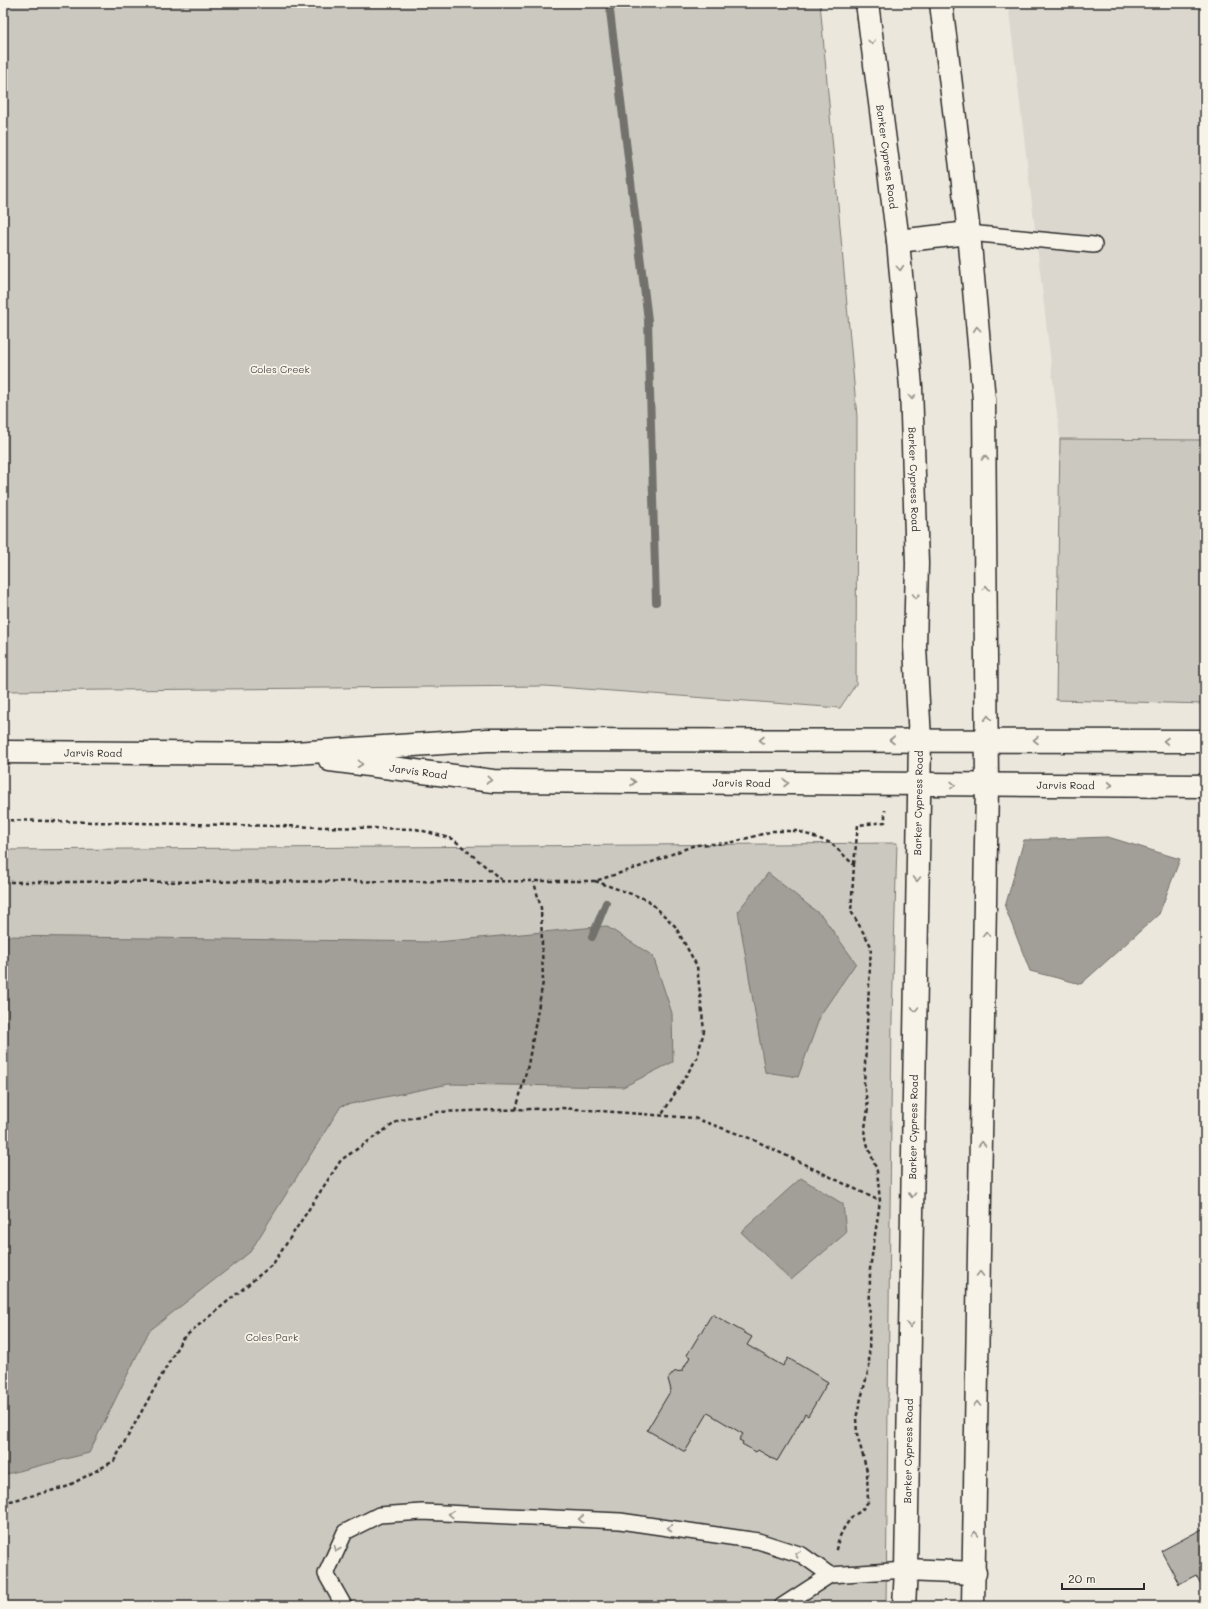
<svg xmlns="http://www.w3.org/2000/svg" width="1208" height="1609" font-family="Mali,sans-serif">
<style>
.built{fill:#dbd7ce}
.green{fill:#cbc8bf;stroke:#7b7a75}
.water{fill:#a29f98;stroke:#72716c}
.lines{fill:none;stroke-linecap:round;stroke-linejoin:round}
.stream{stroke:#72716c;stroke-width:8}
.building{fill:#b5b2ab;stroke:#2b2b2b}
.service-casing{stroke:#2b2b2b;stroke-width:18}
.tertiary-casing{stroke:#2b2b2b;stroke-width:25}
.primary-casing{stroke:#2b2b2b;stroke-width:25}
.path{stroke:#2b2b2b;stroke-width:2.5;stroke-dasharray:4 3;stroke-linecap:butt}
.service{stroke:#f7f3e8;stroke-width:15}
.tertiary{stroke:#f7f3e8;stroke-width:22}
.primary{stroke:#f7f3e8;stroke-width:22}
.oneway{stroke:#918f8a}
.labels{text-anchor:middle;stroke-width:3.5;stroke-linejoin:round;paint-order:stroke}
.street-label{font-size:10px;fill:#2b2b2b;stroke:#f7f3e8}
.park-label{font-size:10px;fill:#535250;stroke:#f7f3e8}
</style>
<rect width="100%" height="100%" fill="#ebe7dd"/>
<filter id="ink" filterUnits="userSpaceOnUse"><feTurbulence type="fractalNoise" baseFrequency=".025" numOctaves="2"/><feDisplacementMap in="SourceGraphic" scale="8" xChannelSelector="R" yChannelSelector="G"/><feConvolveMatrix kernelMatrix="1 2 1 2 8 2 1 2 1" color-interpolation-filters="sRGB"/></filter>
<g filter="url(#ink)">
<path class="built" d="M1008 3H1205V440L1060 439Z"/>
<g class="green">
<path d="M3 3H820L857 417 856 684 840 708 545 686 3 691Z"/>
<path d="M1060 439 1205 440V704L1056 700Z"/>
<path d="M897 843 892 1018 886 1606H3V850Z"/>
</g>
<g class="water">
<path d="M1108 837 1180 859 1159 914 1081 984 1030 971 1005 907 1024 840Z"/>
<path d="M768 873 822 916 856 963 821 1014 798 1077 765 1072 738 911Z"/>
<path d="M606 926 653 956 672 1013 673 1062 623 1087 449 1084 341 1106 250 1252 149 1331 89 1453 3 1475V936L437 942Z"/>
<path d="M801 1178 843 1204 846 1233 791 1280 741 1232Z"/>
</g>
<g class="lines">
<g class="stream">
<path d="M609 3 648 320 656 602"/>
<path d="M592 937 606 903"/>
</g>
</g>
<g class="building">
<path d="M712 1314 752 1337 747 1345 783 1366 788 1358 828 1382 808 1416 805 1414 777 1461 758 1450 756 1452 742 1444 743 1442 739 1440 743 1434 708 1413 685 1452 647 1430 671 1390 668 1379 674 1372 682 1371 690 1357 687 1355Z"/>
<path d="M1202 1529 1205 1533V1592L1196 1575 1179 1584 1161 1551Z"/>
</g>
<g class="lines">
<g class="service-casing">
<g id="service">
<path d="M969 233 1094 245"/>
<path d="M344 1606 326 1574 345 1532 379 1515 422 1512 620 1521 758 1541 802 1555 830 1575"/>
<path d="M782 1606 830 1575 906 1570"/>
</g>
</g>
<g class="tertiary-casing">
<g id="tertiary">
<path id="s1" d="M3 752 280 754 487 740 1205 741"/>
<path id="s2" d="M330 760 493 781 1205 786"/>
</g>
</g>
<g class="primary-casing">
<g id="primary">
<path id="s3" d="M867 3 898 241 911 387 917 563 915 647 920 740 906 1570 904 1606"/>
<path d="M941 3 969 233 984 400 987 785 973 1606"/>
<path d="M898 241 969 233"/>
<path d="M906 1570 975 1573"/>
</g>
</g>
<g class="path">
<path d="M3 820 416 829 453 839 504 882"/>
<path d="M854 864 858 825 885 822V810"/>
<path d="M595 881 648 900 675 926 697 966 704 1031 697 1058 661 1116"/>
<path d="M3 882 595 881 639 867 695 845 730 843 773 831H798L831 843 854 865 851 911 871 946 864 1084 868 1108 864 1135 877 1171 880 1201 870 1269 869 1368 856 1418 857 1434 867 1471 868 1502 861 1511 853 1516 845 1526 839 1538 835 1553"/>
<path d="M516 1110 528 1065 543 982 541 908 534 882"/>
<path d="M3 1503 66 1487 114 1461 182 1339 273 1264 341 1160 398 1121 437 1112 562 1108 694 1118 752 1139 880 1201"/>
</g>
<use href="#service" class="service"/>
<use href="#tertiary" class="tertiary"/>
<use href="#primary" class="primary"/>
</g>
<defs><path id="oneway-chevron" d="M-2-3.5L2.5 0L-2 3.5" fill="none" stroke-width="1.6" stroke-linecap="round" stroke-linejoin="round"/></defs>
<g class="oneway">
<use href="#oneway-chevron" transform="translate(872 42) rotate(83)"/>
<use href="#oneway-chevron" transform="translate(900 268) rotate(85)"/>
<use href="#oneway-chevron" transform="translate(977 329) rotate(-95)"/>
<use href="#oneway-chevron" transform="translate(912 397) rotate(88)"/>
<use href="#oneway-chevron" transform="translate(985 458) rotate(-91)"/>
<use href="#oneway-chevron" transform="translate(986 588) rotate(-91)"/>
<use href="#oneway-chevron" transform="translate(916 596) rotate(92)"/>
<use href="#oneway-chevron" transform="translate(988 718) rotate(-91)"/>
<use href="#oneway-chevron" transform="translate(762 740) rotate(180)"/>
<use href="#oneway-chevron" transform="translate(892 740) rotate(-180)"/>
<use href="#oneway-chevron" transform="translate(1036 740) rotate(-180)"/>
<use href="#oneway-chevron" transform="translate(1166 741) rotate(-180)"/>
<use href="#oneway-chevron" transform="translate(360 764) rotate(7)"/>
<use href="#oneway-chevron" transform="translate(489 780) rotate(6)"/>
<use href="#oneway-chevron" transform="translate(633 782)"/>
<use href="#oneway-chevron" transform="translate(786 783)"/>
<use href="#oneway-chevron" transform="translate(953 785) rotate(1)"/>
<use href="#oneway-chevron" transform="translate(1110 785)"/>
<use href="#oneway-chevron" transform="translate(917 879) rotate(91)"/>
<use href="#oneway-chevron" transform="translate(986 934) rotate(-89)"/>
<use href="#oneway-chevron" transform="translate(915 1009) rotate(91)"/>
<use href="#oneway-chevron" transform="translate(982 1144) rotate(-89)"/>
<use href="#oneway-chevron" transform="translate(912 1195) rotate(91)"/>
<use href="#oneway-chevron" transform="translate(980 1274) rotate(-89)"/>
<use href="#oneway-chevron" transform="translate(910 1325) rotate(91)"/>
<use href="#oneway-chevron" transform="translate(977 1404) rotate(-89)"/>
<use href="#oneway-chevron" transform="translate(451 1514) rotate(-177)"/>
<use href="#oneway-chevron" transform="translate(581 1519) rotate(-178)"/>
<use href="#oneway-chevron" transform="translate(670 1528) rotate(-172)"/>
<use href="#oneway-chevron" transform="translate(975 1534) rotate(-89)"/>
<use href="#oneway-chevron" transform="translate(337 1549) rotate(113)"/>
<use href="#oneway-chevron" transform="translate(797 1554) rotate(-160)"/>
</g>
</g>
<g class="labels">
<g class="street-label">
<text dy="4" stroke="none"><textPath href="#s3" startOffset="155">Barker Cypress Road</textPath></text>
<text dy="4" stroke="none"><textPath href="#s3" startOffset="479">Barker Cypress Road</textPath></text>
<text dy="4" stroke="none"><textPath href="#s1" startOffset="90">Jarvis Road</textPath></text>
<text dy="4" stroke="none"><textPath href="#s2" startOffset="89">Jarvis Road</textPath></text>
<text dy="4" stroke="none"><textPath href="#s2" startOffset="413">Jarvis Road</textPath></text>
<text dy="4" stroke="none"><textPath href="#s2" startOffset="737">Jarvis Road</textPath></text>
<text transform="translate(918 803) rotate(-89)" y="4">Barker Cypress Road</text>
<text transform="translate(913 1127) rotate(-89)" y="4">Barker Cypress Road</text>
<text transform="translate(908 1451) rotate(-89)" y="4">Barker Cypress Road</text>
</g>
<g class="park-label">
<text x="280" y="373">Coles Creek</text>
<text x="272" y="1341">Coles Park</text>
</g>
</g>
<rect width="1208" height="1609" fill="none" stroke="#f7f3e8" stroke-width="16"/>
<rect x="8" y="8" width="1192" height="1593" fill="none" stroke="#2b2b2b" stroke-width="1.5" filter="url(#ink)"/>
<path d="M1062 1583v6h82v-6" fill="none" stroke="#2b2b2b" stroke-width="2"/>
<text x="1068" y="1583" font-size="12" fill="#2b2b2b" stroke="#f7f3e8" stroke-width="3" paint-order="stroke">20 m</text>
</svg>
